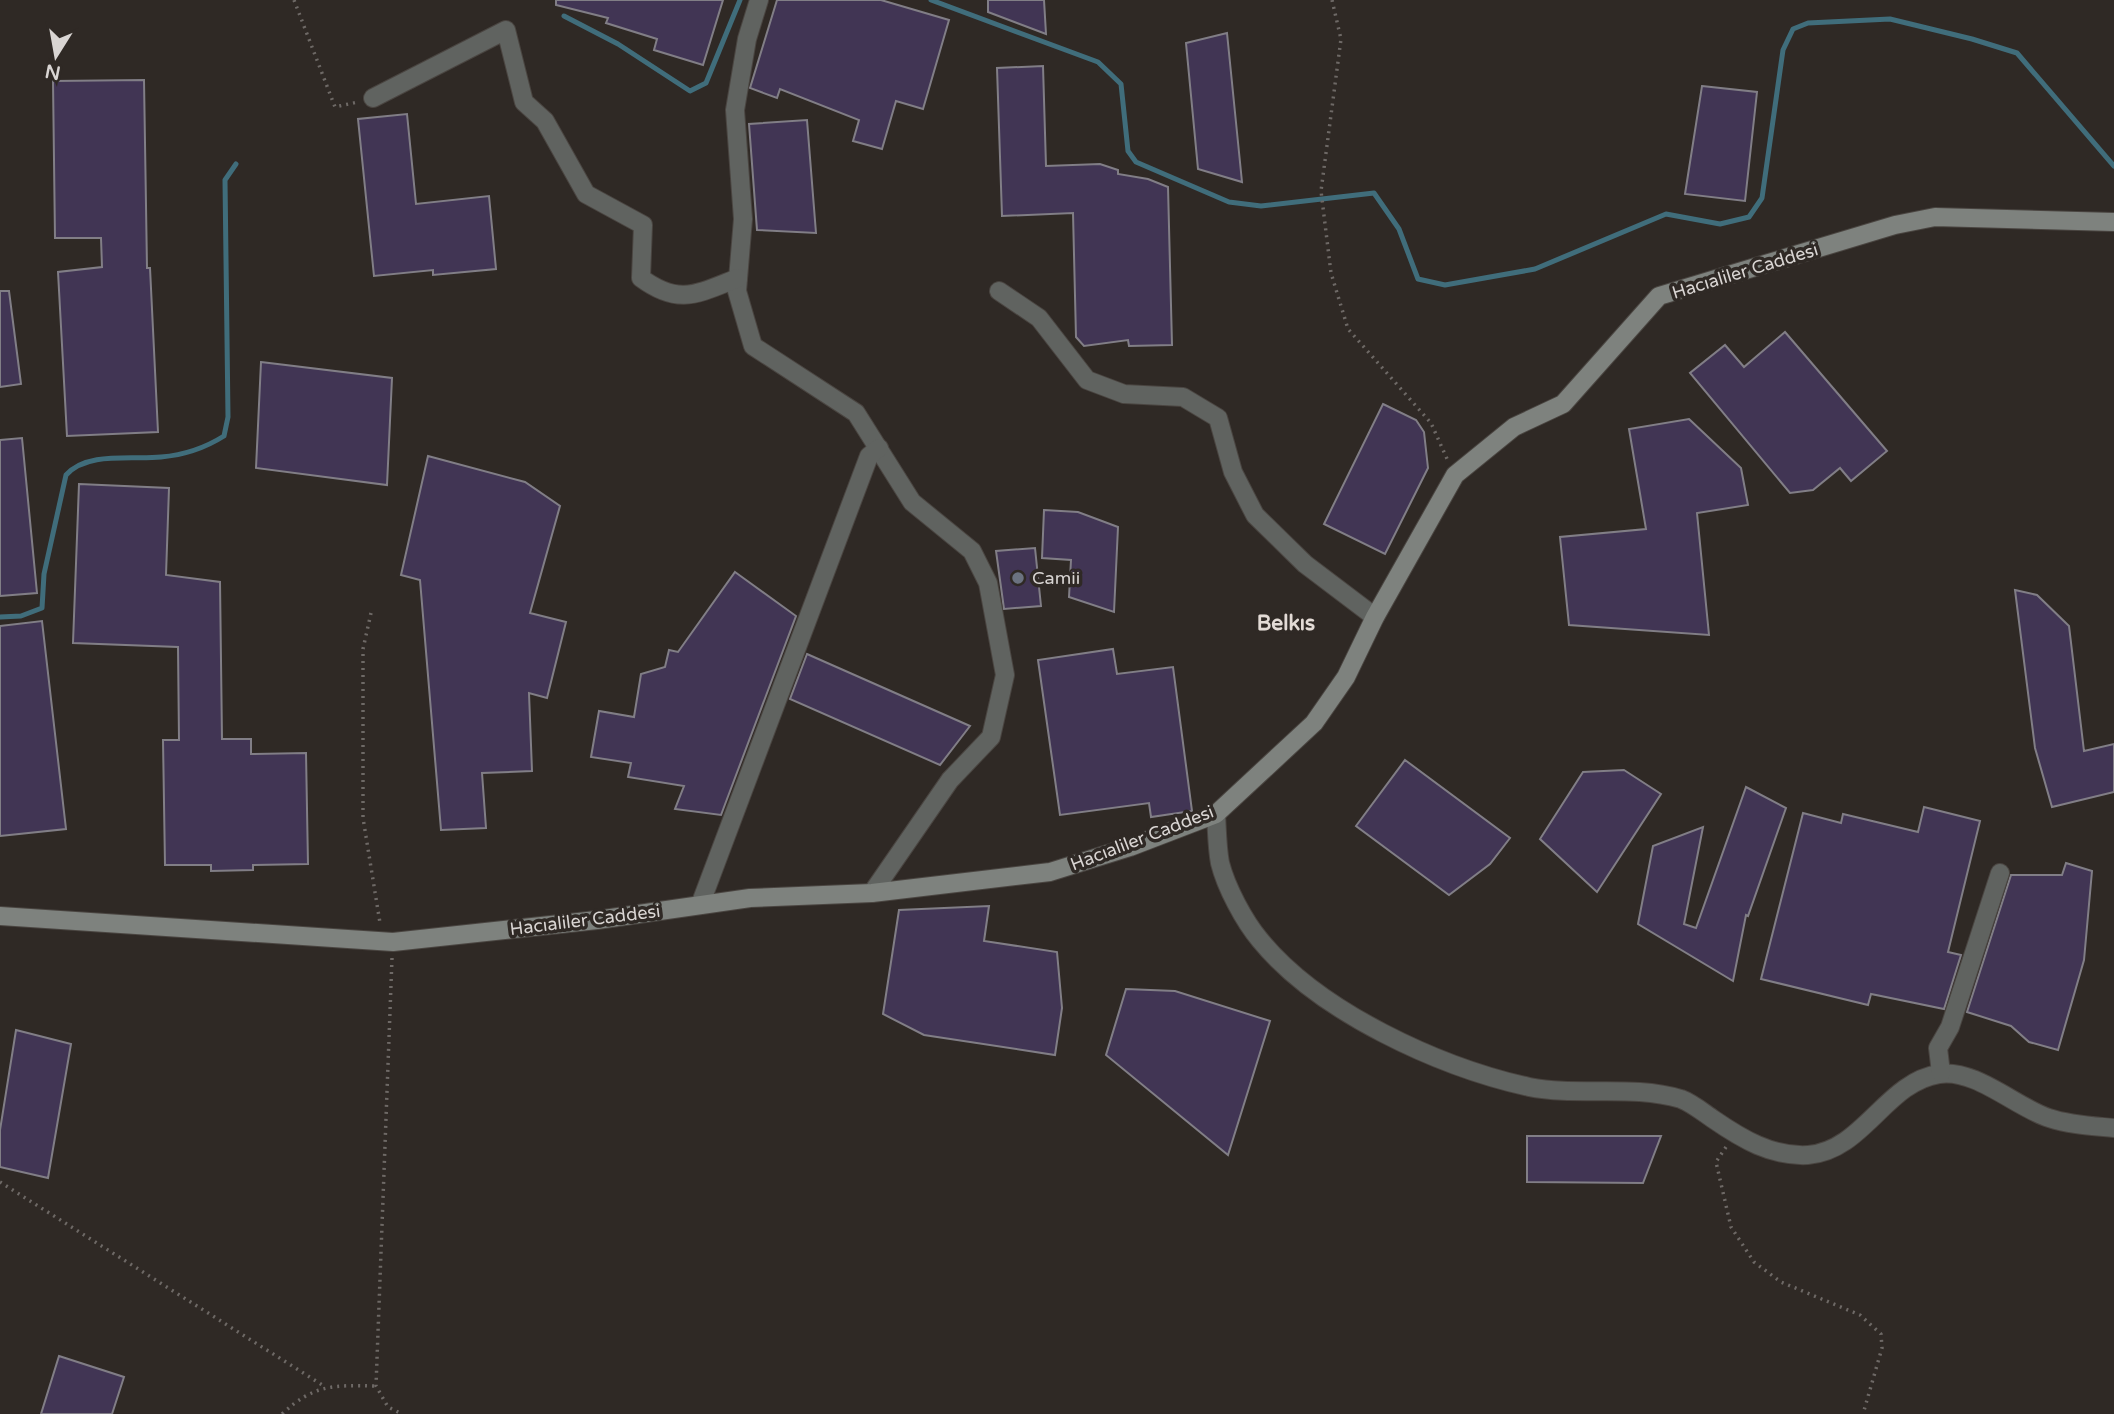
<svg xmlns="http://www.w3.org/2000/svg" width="2114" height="1414" font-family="'Varela Round',sans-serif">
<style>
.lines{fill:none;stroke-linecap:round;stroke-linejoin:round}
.stream{stroke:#406d7b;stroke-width:5}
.building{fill:#413554;stroke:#817e86;stroke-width:2}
.street-casing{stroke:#4a4541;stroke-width:20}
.secondary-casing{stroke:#4a4541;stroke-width:20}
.path{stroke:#6e6966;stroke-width:3.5;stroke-dasharray:2 5;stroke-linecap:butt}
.street{stroke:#606360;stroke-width:18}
.secondary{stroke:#7e827e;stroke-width:18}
.worship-dot{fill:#6b7280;stroke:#2f2925;stroke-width:2.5}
.labels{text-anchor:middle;stroke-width:7;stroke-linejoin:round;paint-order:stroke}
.street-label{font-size:18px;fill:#d9d5d3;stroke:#2f2925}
.poi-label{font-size:18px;fill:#d9d5d3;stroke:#2f2925;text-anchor:start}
.quarter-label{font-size:21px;font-weight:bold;fill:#e3dbd6;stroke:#2f2925}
</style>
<rect width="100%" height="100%" fill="#2f2925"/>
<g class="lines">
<g class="stream">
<path d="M931 0 1098 62 1121 84 1128 151 1136 162 1229 202 1261 206 1374 193 1399 229 1418 279 1445 285 1535 269 1666 214 1720 224 1749 217 1762 198 1783 50 1793 29 1808 23 1890 19 1972 39 2017 53 2114 166"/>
<path d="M564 16 618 44 690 91 706 83 740 0"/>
<path d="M0 617 21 616 42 608 44 574 66 475C87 451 132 460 161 457 184 455 205 448 224 436L228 417 225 180 236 164"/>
</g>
</g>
<g class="building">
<path d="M556 0H723L703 65 654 50 657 39 606 23 608 18 556 5Z"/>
<path d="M777 0H881L949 20 923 109 896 101 882 149 853 141 859 120 780 89 777 98 750 88Z"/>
<path d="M988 0H1044L1046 34 988 12Z"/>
<path d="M1227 33 1242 182 1198 169 1186 43Z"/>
<path d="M1043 66 1046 166 1100 164 1118 170V174L1148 179 1168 187 1172 345 1129 346 1128 340 1084 346 1076 337 1073 213 1002 216 997 68Z"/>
<path d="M144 80 147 268H150L158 432 67 436 58 272 102 267 101 238H55L53 81Z"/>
<path d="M1702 86 1757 92 1745 201 1685 194Z"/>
<path d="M407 114 416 204 489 196 496 269 433 275V270L374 276 358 119Z"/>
<path d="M807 120 816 233 757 230 749 124Z"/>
<path d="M0 291H9L21 384 0 387Z"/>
<path d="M1785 332 1887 451 1851 481 1840 468 1813 490 1790 493 1690 373 1725 345 1744 367Z"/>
<path d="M261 362 392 378 387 485 256 468Z"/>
<path d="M1383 404 1416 420 1424 432 1428 468 1385 554 1324 524Z"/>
<path d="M1689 419 1741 468 1748 505 1697 513 1709 635 1569 625 1560 537 1646 529 1629 429Z"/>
<path d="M22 438 37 593 0 596V440Z"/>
<path d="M428 456 525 482 560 506 530 613 566 622 547 698 529 693 532 771 482 773 486 828 441 830 420 580 401 575Z"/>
<path d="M79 484 169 488 166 575 220 582 222 739H251V754L306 753 308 864 253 865V870L211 871V865H165L163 740H179L178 647 73 643Z"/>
<path d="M1044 510 1078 512 1118 527 1114 612 1069 597 1071 560 1042 558Z"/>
<path d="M1035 548 1041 606 1004 609 996 551Z"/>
<path d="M735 572 796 616 721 815 675 809 684 786 628 777 631 763 591 757 599 711 634 717 641 674 665 667 669 650 678 652Z"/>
<path d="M2015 590 2037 595 2069 626 2084 751 2114 744V792L2052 807 2035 748Z"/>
<path d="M42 621 66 829 0 836V626Z"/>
<path d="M1113 649 1117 674 1173 667 1192 811 1151 817 1149 803 1060 815 1038 660Z"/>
<path d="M807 654 970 726 940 765 790 699Z"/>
<path d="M1405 760 1510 838 1490 864 1449 895 1356 826Z"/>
<path d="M1624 770 1661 794 1597 892 1540 839 1583 772Z"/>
<path d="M1746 787 1786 808 1748 916 1746 915 1733 981 1638 924 1653 846 1703 827 1684 924 1696 928Z"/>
<path d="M1924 807 1980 821 1948 952 1961 955 1944 1009 1871 994 1868 1005 1761 979 1803 813 1841 823 1843 814 1918 832Z"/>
<path d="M2066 863 2092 871 2084 960 2058 1050 2029 1042 2011 1026 1967 1012 2011 875H2062Z"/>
<path d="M989 906 984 941 1057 952 1062 1008 1055 1055 924 1035 883 1014 899 910Z"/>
<path d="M1126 989 1175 991 1270 1021 1228 1155 1106 1055Z"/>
<path d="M16 1030 71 1044 48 1178 0 1167V1130Z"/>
<path d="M1527 1136H1661L1643 1183 1527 1182Z"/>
<path d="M59 1356 124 1377 112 1414H41Z"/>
</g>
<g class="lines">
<g class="street-casing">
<g id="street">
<path d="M759 0 747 39 735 110 743 219 737 291 753 346 856 413 912 502 972 551 988 583 1005 675 991 737 950 780 872 893"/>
<path d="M373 98 506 30 524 102 545 121 586 194 643 225 641 278C679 306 697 294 738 278"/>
<path d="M999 291 1039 318 1087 380 1124 394 1183 397 1218 418 1233 472 1255 515 1305 564 1375 617"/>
<path d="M1216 814C1217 830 1217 847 1220 863 1226 887 1244 921 1260 940 1319 1012 1439 1067 1529 1087 1578 1097 1632 1084 1681 1099 1692 1103 1704 1113 1713 1119 1742 1139 1772 1157 1808 1155 1863 1151 1886 1082 1939 1074 1975 1068 2017 1108 2049 1118 2070 1125 2093 1126 2114 1128"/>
<path d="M700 905 869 456 879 448"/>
<path d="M1941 1073 1938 1048 1950 1027 2000 873"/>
</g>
</g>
<g class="secondary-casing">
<path id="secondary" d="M0 916 393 942 597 920 750 898 872 893 1050 872 1130 847 1216 814 1314 723 1346 677 1375 617 1455 475 1514 427 1563 404 1659 296 1895 225 1935 217 2114 222"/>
</g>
<g class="path">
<path d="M294 0 335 107 358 102"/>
<path d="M1332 0 1341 39 1321 191 1331 273 1348 329 1431 423 1448 461"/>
<path d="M371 613 363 649V818L380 923"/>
<path d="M392 958 376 1386 388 1407 402 1414"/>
<path d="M1726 1147 1716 1162 1731 1227 1754 1262 1781 1282 1860 1315 1881 1334 1882 1348 1863 1414"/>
<path d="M0 1182 324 1386"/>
<path d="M282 1414C314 1384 334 1385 376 1386"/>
</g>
<use href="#street" class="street"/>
<use href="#secondary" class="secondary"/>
</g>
<circle class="worship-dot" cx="1018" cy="578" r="7"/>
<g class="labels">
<g class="street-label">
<text transform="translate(1745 271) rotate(-17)" y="6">Hacıaliler Caddesi</text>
<text transform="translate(1142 838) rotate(-21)" y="6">Hacıaliler Caddesi</text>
<text transform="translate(585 920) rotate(-7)" y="6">Hacıaliler Caddesi</text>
</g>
<g class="poi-label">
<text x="1032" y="584">Camii</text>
</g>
<g class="quarter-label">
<text x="1286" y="630">Belkıs</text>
</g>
</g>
<g transform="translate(56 56) rotate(191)" stroke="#2f2925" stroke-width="5" paint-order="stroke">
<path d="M0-5L12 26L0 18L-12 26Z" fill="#d9d5d3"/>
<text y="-10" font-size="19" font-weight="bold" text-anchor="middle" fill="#d9d5d3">N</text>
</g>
</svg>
